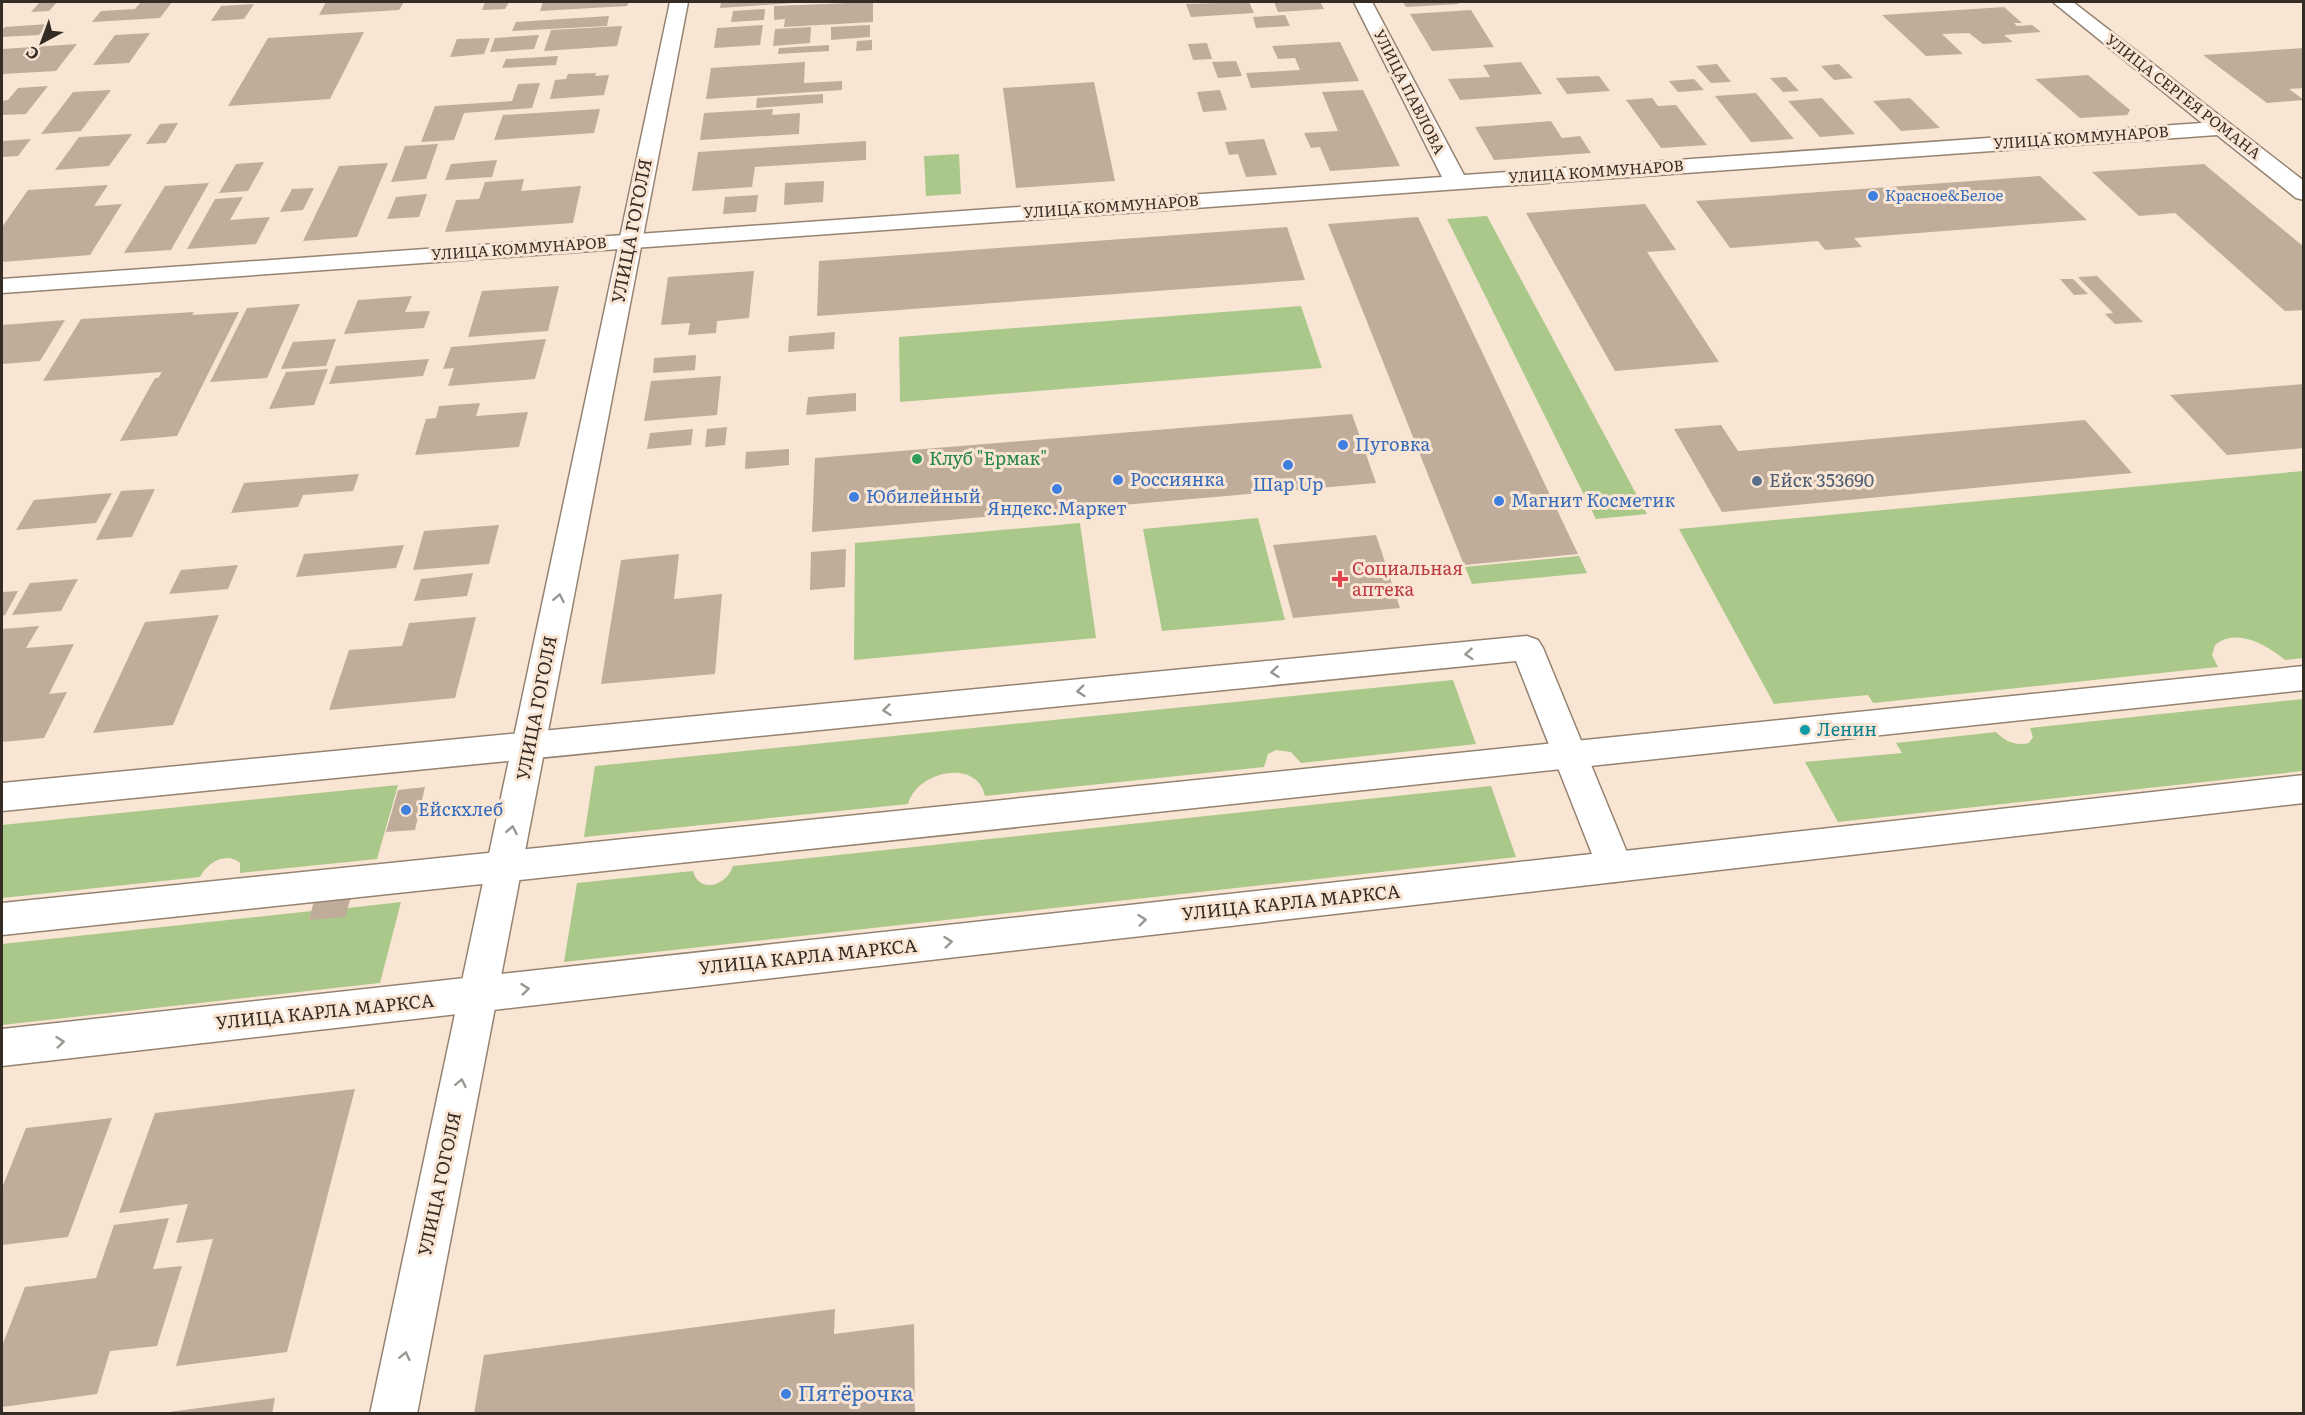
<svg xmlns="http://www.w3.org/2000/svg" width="2305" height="1415" font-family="Literata,serif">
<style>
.green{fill:#aac889}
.building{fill:#bfac9b}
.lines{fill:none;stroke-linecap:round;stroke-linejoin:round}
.service-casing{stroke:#958372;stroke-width:3}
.pedestrian-casing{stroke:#958372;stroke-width:3}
.minor-casing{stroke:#958372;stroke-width:3}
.tertiary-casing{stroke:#958372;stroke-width:3}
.service{fill:#fff;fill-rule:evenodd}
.pedestrian{fill:#fff;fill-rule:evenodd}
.minor{fill:#fff;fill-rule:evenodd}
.tertiary{fill:#fff;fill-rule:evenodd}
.oneway{stroke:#9a9692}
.shop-dot{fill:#3f7fe0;stroke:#f9e5d3;stroke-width:2}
.leisure-dot{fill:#2e9e5b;stroke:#f9e5d3;stroke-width:2}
.service-dot{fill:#5c6f8a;stroke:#f9e5d3;stroke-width:2}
.health-dot{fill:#e0444e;stroke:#f9e5d3;stroke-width:2}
.culture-dot{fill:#0f9aa8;stroke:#f9e5d3;stroke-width:2}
.labels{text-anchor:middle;stroke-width:6;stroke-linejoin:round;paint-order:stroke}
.far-street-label{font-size:15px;fill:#342c25;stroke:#f9e5d3}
.far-shop-label{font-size:15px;fill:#366cbe;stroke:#f9e5d3;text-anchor:start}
.street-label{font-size:18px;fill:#342c25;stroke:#f9e5d3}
.shop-label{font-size:18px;fill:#366cbe;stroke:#f9e5d3;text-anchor:start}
.leisure-label{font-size:18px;fill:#27864d;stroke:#f9e5d3;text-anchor:start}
.service-label{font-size:18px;fill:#4e5e75;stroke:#f9e5d3;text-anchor:start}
.health-label{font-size:18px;fill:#be3a42;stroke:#f9e5d3;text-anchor:start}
.culture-label{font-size:18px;fill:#0d838f;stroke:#f9e5d3;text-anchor:start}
.near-shop-label{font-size:21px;fill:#366cbe;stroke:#f9e5d3;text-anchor:start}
</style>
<rect width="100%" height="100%" fill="#f9e5d3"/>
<g class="green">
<path d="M959 154 961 194 926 196 924 156Z"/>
<path d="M1487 216 1647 514 1596 519 1447 219Z"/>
<path d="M1301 306 1322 368 900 402 899 337Z"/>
<path d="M2303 471V658L2285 660C2267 645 2236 627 2215 645L2212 655 2218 667 1873 703 1868 695 1774 704 1679 529Z"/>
<path d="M1258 518 1285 620 1162 631 1143 529Z"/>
<path d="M1080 523 1096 638 854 660 855 543Z"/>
<path d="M1579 556 1587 573 1472 584 1465 567Z"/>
<path d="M1453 680 1476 744 1301 763 1291 752 1276 750 1268 754 1264 767 985 796C977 758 917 771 908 804L584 837 595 766Z"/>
<path d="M2303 699V771L1838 822 1805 762 1902 753 1896 743 1996 732C2006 742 2016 746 2029 743L2033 737 2030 728Z"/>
<path d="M398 785 377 859 240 873V863C226 851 207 863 200 877L2 898V825Z"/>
<path d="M1491 786 1516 857 564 962 577 883 693 871C699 894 727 886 733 866Z"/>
<path d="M401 902 380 983 2 1025V944L312 911 309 920 348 908Z"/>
</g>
<g class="building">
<path d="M40 2H57L49 11 31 12Z"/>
<path d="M141 2H172L160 18 92 22 101 11 135 9Z"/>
<path d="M326 2H404L399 10 319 15Z"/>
<path d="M485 2H509L505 9 482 10Z"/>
<path d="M543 2H629L627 6 540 11Z"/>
<path d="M721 2H794V3L720 8Z"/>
<path d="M873 2V22L784 27 785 19 774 20V6Z"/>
<path d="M1249 2 1254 13 1191 17 1186 4Z"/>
<path d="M1274 2H1320L1324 9 1278 12Z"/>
<path d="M1403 2H1457L1459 4 1406 7Z"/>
<path d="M254 4 244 19 211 21 221 6Z"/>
<path d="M2004 7 2022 23H2014L2017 26 2032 25 2041 32 2004 35 2013 42 1983 44 1969 33 1942 34 1963 54 1926 56 1882 15Z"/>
<path d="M765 9 764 20 731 22 733 11Z"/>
<path d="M1471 10 1494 47 1432 51 1410 14Z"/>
<path d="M1285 15 1290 26 1256 28 1253 17Z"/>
<path d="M609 16 607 26 512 31 516 22Z"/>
<path d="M48 24 39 35 2 37V30L5 27Z"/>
<path d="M763 25 760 45 714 48 717 28Z"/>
<path d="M870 25V37L831 40V27Z"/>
<path d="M622 26 617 46 544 51 551 30Z"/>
<path d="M811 27 810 43 773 46 775 29Z"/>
<path d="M364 32 330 99 228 106 268 38Z"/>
<path d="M150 33 129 63 93 65 115 35Z"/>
<path d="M539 35 534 49 490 52 495 38Z"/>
<path d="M490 38 484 54 450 57 457 39Z"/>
<path d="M872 40V50L856 51 857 41Z"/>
<path d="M1340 42 1359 81 1251 88 1246 73 1300 70 1295 58 1278 59 1272 46Z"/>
<path d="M1207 43 1212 59 1193 60 1188 44Z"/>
<path d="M77 44 56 71 2 74V49Z"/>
<path d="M829 45V51L778 54 779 48Z"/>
<path d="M2304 48V88L2289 89 2304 100 2267 103 2203 55Z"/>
<path d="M558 56 556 65 502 68 506 59Z"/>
<path d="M1236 61 1242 76 1218 78 1212 62Z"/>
<path d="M805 62 804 83 842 81V90L706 99 711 68Z"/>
<path d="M1521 62 1542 94 1460 100 1448 79 1490 77 1483 65Z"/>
<path d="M1717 64 1731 82 1711 83 1696 66Z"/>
<path d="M1839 64 1853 78 1834 80 1821 66Z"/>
<path d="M596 73 595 76 609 75 604 95 550 99 555 80 566 79 568 74Z"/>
<path d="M2088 75 2130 110 2127 115 2080 118 2035 79Z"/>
<path d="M1599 76 1610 91 1567 94 1556 78Z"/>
<path d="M1786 77 1799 91 1783 92 1770 78Z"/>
<path d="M1694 79 1704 90 1678 92 1669 81Z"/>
<path d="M1094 82 1115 181 1016 188 1003 88Z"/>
<path d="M540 83 532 108 464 113 454 140 421 142 435 106 512 101 518 84Z"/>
<path d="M48 86 26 114 2 115V101L8 100 18 88Z"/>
<path d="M111 90 81 131 41 134 73 92Z"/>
<path d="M1220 90 1227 110 1203 112 1197 92Z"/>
<path d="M1363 90 1400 166 1330 171 1320 147 1311 148 1304 133 1338 131 1322 92Z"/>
<path d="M1756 93 1794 139 1751 142 1715 96Z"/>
<path d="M823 94V103L756 108 757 98Z"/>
<path d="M1652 98 1658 106 1676 105 1707 145 1661 148 1626 100Z"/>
<path d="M1822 98 1855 134 1820 137 1788 101Z"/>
<path d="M1910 98 1940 128 1901 131 1873 101Z"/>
<path d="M600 109 594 133 494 140 503 115Z"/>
<path d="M773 109 772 115 800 113 799 134 700 140 704 113Z"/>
<path d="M1551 121 1562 138 1580 136 1591 153 1494 160 1475 127Z"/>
<path d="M178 123 166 143 146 144 160 124Z"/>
<path d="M132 134 109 166 55 170 79 137Z"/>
<path d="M31 139 18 156 2 157V141Z"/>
<path d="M1264 139 1277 175 1246 177 1238 154 1229 155 1225 142Z"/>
<path d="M866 141V160L755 167 752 187 692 191 698 152Z"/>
<path d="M438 144 426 179 391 182 405 146Z"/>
<path d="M497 160 492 177 445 180 451 164Z"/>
<path d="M264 162 248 191 219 193 236 164Z"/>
<path d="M388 163 357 237 303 241 339 166Z"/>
<path d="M2204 164 2304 247V310L2285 311 2175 213 2139 216 2092 172Z"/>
<path d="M2040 176 2087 220 1854 238 1862 247 1825 250 1818 241 1730 248 1696 201Z"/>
<path d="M524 179 521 191 581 186 573 223 445 232 456 200 479 199 485 182Z"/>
<path d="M824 181 823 202 784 205 785 183Z"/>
<path d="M209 183 171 250 124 253 165 186Z"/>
<path d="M108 185 94 206 122 204 90 255 2 262V227L28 190Z"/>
<path d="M314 188 303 210 280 212 292 189Z"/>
<path d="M427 194 419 217 387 219 396 197Z"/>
<path d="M758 195 756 212 723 214 725 197Z"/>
<path d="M243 197 230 220 270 217 256 244 187 249 215 199Z"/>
<path d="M1645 204 1676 250 1647 252 1719 362 1615 371 1526 213Z"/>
<path d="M1418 217 1578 554 1464 565 1328 224Z"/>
<path d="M1287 227 1305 280 817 316 819 261Z"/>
<path d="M754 271 749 318 717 321 716 333 688 335 690 323 661 325 668 277Z"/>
<path d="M2097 276 2143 322 2115 324 2105 314 2113 313 2078 277Z"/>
<path d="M2060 279H2073L2088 294 2074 295Z"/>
<path d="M559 286 548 331 468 337 482 291Z"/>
<path d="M412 296 405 312 430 311 424 328 344 334 358 300Z"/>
<path d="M300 304 267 378 210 382 247 308Z"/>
<path d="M194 312 192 315 239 312 177 436 120 441 155 378H158L162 372 43 381 81 319Z"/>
<path d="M65 320 40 361 2 364V325Z"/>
<path d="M835 332 834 349 788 352 789 336Z"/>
<path d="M336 339 326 366 281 369 293 342Z"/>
<path d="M546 339 535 379 448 386 454 368 443 369 451 347Z"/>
<path d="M696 355 695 370 653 373 654 358Z"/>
<path d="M429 359 423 376 329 384 336 366Z"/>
<path d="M328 369 314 405 269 409 286 372Z"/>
<path d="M721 376 717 415 644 421 651 381Z"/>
<path d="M2304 384V448L2227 455 2170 395Z"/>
<path d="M856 393V411L806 415 808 397Z"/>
<path d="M480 403 476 416 528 412 519 447 415 455 426 419 436 418 439 406Z"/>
<path d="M1352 414 1376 483 812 532 815 458Z"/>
<path d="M2085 420 2132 473 1722 512 1674 429 1721 425 1738 451Z"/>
<path d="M727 427 725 445 705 447 707 429Z"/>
<path d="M693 429 691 445 647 449 650 433Z"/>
<path d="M789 449V465L745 469 746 452Z"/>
<path d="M359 474 353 491 303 495 298 507 231 513 244 483Z"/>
<path d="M155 489 132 537 96 540 121 491Z"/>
<path d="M112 493 96 523 16 530 34 500Z"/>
<path d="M499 525 489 564 413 570 424 531Z"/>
<path d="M1376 535 1400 608 1293 618 1273 545Z"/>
<path d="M404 545 396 568 296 577 304 554Z"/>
<path d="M846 549 845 587 810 590 811 552Z"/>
<path d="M679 554 674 599 722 594 715 674 601 684 621 560Z"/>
<path d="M238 565 228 589 169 594 181 570Z"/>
<path d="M473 573 467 596 414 601 421 579Z"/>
<path d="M78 579 61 611 12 615 30 583Z"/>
<path d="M18 591 5 615 2 616V592Z"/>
<path d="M219 615 173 725 93 733 145 622Z"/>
<path d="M476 617 455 698 329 710 349 650 402 646 409 623Z"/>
<path d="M39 626 26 648 74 644 49 694 67 692 44 738 2 742V629Z"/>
<path d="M425 787 415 830 386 832 398 790Z"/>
<path d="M351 897 345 917 309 920 314 901Z"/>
<path d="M355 1089 287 1352 176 1366 213 1239 176 1243 188 1204 119 1213 155 1113Z"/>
<path d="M112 1118 68 1237 2 1245V1188L26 1128Z"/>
<path d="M169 1218 153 1269 182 1266 157 1346 110 1351 97 1394 2 1407V1346L25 1287 96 1278 114 1225Z"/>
<path d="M835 1309 834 1334 914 1324 915 1414H474L484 1355Z"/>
<path d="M275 1398 272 1414H169V1412Z"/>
</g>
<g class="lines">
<g class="service-casing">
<path id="service" d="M2304 775V803L1615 882 1602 878 1597 867 1602 856 1615 852Z"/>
</g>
<g class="pedestrian-casing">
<path id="pedestrian" d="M2304 666V690L2 935V903Z"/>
</g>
<g class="minor-casing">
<g id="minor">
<path d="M1354 2H1372L1464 175 2202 123 2053 2H2073L2304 181V200L2296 198 2217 135 2 293V279L1442 177Z"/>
<path d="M1527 636 1538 640 1543 648 1633 867 1628 878 1615 882 2 1066V1029L1592 854 1516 661 2 811V783Z"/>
</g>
</g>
<g class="tertiary-casing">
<path id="tertiary" d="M670 2H688L417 1414H370Z"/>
</g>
<use href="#service" class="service"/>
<use href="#pedestrian" class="pedestrian"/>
<use href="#minor" class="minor"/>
<use href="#tertiary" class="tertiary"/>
</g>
<defs><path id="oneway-chevron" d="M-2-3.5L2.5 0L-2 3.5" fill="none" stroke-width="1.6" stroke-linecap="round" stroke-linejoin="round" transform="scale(1.5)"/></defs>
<g class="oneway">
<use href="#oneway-chevron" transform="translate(559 598) rotate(-79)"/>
<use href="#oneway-chevron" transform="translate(1469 654) rotate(175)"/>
<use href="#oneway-chevron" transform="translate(1275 672) rotate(174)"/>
<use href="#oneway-chevron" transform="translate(1081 691) rotate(174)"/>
<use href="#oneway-chevron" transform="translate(887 710) rotate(174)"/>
<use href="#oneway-chevron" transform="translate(512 830) rotate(-79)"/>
<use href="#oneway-chevron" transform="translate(1142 920) rotate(-6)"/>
<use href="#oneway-chevron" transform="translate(948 942) rotate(-6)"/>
<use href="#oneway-chevron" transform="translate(525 989) rotate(-6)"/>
<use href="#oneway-chevron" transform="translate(60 1042) rotate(-6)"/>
<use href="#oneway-chevron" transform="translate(461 1083) rotate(-78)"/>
<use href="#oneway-chevron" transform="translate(405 1356) rotate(-78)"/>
</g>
<g class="shop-dot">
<circle cx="1873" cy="196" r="6"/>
<circle cx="1343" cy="445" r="6"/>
<circle cx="1288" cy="465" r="6"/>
<circle cx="1118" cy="480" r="6"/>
<circle cx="1057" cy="489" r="6"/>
<circle cx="854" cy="497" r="6"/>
<circle cx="1499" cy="501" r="6"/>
<circle cx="406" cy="810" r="6"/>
<circle cx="786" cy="1394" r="6"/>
</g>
<circle class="leisure-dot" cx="917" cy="459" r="6"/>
<circle class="service-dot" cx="1757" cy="481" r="6"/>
<path class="health-dot" d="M1337 570h6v6h6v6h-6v6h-6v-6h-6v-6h6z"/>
<circle class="culture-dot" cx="1805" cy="730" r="6"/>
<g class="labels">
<g class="far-street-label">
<text transform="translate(1409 92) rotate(63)" y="5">УЛИЦА ПАВЛОВА</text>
<text transform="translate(2183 97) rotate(38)" y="5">УЛИЦА СЕРГЕЯ РОМАНА</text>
<text transform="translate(2081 138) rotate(-4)" y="5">УЛИЦА КОММУНАРОВ</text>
<text transform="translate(1596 172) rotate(-4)" y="5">УЛИЦА КОММУНАРОВ</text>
<text transform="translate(1111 207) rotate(-4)" y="5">УЛИЦА КОММУНАРОВ</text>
<text transform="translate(519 249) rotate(-4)" y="5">УЛИЦА КОММУНАРОВ</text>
</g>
<g class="far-shop-label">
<text x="1885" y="201">Красное&amp;Белое</text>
</g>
<g class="street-label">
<text transform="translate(632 231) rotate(-79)" y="6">УЛИЦА ГОГОЛЯ</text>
<text transform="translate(537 708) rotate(-79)" y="6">УЛИЦА ГОГОЛЯ</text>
<text transform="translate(1291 903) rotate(-6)" y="6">УЛИЦА КАРЛА МАРКСА</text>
<text transform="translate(808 957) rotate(-6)" y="6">УЛИЦА КАРЛА МАРКСА</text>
<text transform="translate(325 1012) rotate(-6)" y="6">УЛИЦА КАРЛА МАРКСА</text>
<text transform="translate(440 1184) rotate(-78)" y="6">УЛИЦА ГОГОЛЯ</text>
</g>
<g class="shop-label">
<text x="1355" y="451">Пуговка</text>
<text x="1130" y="486">Россиянка</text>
<text x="1288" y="491" text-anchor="middle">Шар Up</text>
<text x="866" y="503">Юбилейный</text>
<text x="1511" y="507">Магнит Косметик</text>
<text x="1057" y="515" text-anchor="middle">Яндекс.Маркет</text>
<text x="418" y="816">Ейскхлеб</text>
</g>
<g class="leisure-label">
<text x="929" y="465">Клуб "Ермак"</text>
</g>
<g class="service-label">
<text x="1769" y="487">Ейск 353690</text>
</g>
<g class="health-label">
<text x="1352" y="575">Социальная<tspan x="1352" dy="21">аптека</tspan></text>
</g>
<g class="culture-label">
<text x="1817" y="736">Ленин</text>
</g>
<g class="near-shop-label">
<text x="798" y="1401">Пятёрочка</text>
</g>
</g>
<rect width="2305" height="1415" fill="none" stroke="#342c25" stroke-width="6"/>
<g transform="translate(42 42) rotate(221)" stroke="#f9e5d3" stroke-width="4.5" paint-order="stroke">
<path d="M0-4.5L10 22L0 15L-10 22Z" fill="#342c25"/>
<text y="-9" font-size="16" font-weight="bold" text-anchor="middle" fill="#342c25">С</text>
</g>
</svg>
